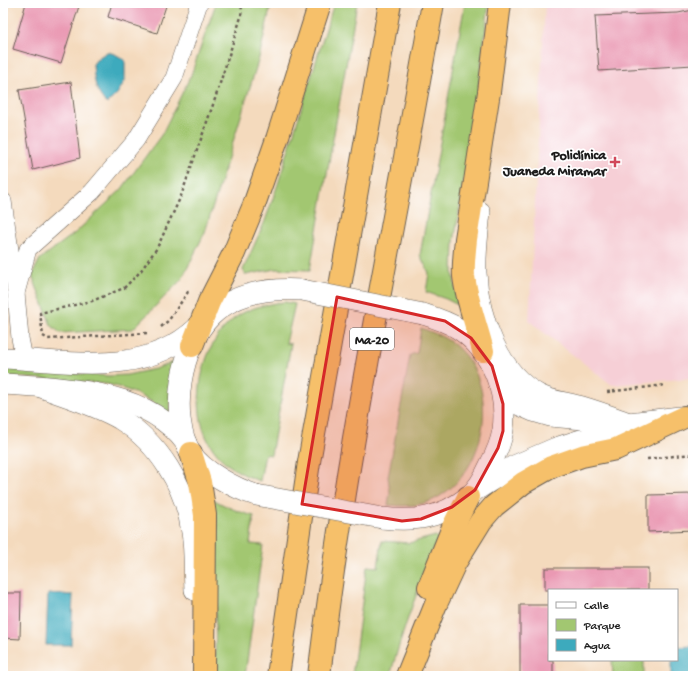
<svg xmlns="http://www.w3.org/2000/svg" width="696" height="679" font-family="'Gochi Hand',sans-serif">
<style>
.built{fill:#f6cfd6}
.green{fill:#a2c771;stroke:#5f7246}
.water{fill:#3daabd;stroke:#2c636c}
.building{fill:#ea99b3}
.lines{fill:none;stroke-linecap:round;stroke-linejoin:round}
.service-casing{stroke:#685e54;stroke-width:10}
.minor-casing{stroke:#685e54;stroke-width:18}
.tertiary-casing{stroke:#685e54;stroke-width:22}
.motorway-casing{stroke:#685e54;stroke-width:24}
.path{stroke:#685e54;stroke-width:2.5;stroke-dasharray:3 3;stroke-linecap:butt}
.service{stroke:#fff;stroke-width:9}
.minor{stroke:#fff;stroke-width:17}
.tertiary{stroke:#fff;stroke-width:21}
.motorway{stroke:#f6c06b;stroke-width:22}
.tertiary-bridge-casing{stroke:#685e54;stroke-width:22;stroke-linecap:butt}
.tertiary-bridge{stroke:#fff;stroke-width:21}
.marked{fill:#d62828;fill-opacity:0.2;stroke:#d62828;stroke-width:3;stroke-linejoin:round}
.poi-dot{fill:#d1495b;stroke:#fff;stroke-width:1.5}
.labels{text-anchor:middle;stroke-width:3.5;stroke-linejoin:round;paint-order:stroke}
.shield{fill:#fff;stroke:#606060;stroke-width:1}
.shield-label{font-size:13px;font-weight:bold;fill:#1c1c1c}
.poi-label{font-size:14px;font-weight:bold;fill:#1c1c1c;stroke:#fff;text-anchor:end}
</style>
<rect width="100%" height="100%" fill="#fff"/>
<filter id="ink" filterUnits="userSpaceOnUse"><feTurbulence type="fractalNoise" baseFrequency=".025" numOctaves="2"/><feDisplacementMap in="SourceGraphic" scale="8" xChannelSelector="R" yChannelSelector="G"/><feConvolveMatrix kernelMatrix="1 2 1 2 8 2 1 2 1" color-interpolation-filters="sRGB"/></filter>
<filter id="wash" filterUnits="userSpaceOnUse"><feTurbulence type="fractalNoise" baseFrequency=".012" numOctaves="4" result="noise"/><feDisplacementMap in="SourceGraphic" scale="16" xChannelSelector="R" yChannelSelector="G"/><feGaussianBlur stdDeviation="0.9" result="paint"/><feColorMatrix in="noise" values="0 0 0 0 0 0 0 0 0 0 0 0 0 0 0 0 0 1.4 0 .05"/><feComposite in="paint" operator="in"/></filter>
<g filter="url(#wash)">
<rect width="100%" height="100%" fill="#f4dabd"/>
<path class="built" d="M545 3H693V378L612 385 529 321Z"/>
<g class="green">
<path d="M216 3H268L271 5 259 58 205 232 182 279 133 329 60 333 51 325 32 275 40 259 75 233 121 190 162 134 191 75Z"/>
<path d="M334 3H357L310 270 275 269 246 275 243 270 265 221 278 184Z"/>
<path d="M465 3H489L476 106 454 242 453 272 458 305 446 299 426 292 429 273 420 255Z"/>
<path d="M285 302 295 304 286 343 291 344 271 455 265 454 260 481C211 465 193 429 201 379 205 359 212 340 227 325 242 309 264 304 285 302Z"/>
<path d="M421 328C434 333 448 338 458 348 499 386 488 464 443 494 427 506 407 507 388 505L390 492 388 477 410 355 417 353Z"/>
<path d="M178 360 170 385V414C149 399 133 390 107 384L3 376V368L109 376 127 375 155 369Z"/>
<path d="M213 499C226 507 239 512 254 516L250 544 263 545 245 676H215L217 526Z"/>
<path d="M436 536 438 538C420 583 403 629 390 676H352L367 566 378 567 382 541 409 543Z"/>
<path d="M612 660H644V676H613Z"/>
</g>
<g class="water">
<path d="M107 52 115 54 125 60V81L117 94 107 104C95 92 94 80 93 64L98 58Z"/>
<path d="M48 594 73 595 71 645H46Z"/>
<path d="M693 646V676H671V660H677V647Z"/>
</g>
<g id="blocks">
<g class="building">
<path d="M26 3H80L61 63 13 49Z"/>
<path d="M112 3H167L157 33 108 17Z"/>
<path d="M693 10V65L599 71 595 16 678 13Z"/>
<path d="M71 82 80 158 33 170 19 90Z"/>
<path d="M693 494V530L648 532V495Z"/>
<rect x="545" y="568" width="103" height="22"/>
<path d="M3 593H21L20 639 3 638Z"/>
<path d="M520 605H549V660H553V676H520Z"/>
</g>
</g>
</g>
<g filter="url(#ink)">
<use href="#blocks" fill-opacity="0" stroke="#685e54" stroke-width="1"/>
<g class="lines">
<g class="service-casing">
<path id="service" d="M628 3V4"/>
</g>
<g class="minor-casing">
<g id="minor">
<path d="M3 201 16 293 20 338 24 359"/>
<path d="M16 293 28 249 92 192 136 140 174 78 199 3"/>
</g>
</g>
<g class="tertiary-casing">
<g id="tertiary">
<path d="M480 212C478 232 475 252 476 273 478 316 498 374 539 395 550 401 562 402 574 405 593 409 611 417 629 423"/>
<path d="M3 358C70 361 143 378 197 328"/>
<path d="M3 384C64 388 146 389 186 443"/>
<path d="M499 384 508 397 515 403 533 411 550 416 629 423 680 417"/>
<path d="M41 387C67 397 96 405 120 419 159 443 186 487 192 532 195 550 194 570 195 590"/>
<path d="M479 488 514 466 556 448 581 440 604 436 629 423"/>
<path d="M256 495C236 489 202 471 191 453 168 416 181 345 211 316 235 292 271 288 302 290"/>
<path d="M382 518C415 522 441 518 468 497 478 489 485 476 490 465 496 454 501 442 503 430 508 392 492 351 459 329 448 322 436 318 423 314"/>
</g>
</g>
<g class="motorway-casing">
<g id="motorway">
<path d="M192 346 209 302 234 253 254 205 277 139 320 3"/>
<path d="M483 351C477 326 467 302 464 276 463 264 465 251 466 239L489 92 500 3"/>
<path d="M191 453 200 482 205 515 204 676"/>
<path d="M429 587 453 527 468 497"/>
<path d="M278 676 309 462 390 3"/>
<path d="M319 676C346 450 394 227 433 3"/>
<path d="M407 676 436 604 455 563 481 521 494 506 523 483 551 467 582 456 616 449 684 417"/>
</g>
</g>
<g class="path">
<path d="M161 327 169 320 188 292H191"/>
<path d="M147 333 48 339 43 336 40 313 92 301 124 288 140 272 157 248 181 196 215 99 241 17 242 3"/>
<path d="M607 392 666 385"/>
<path d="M647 459 693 454"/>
</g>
<use href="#service" class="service"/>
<use href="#minor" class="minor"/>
<use href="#tertiary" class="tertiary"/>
<use href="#motorway" class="motorway"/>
<g class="tertiary-bridge-casing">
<g id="tertiary-bridge">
<path d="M302 290 423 314"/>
<path d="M256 495 382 518"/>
</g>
</g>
<use href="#tertiary-bridge" class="tertiary-bridge"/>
</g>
</g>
<path class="marked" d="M337 297 445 321 471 338 492 366 503 404V431L498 448 475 490 452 507 421 519 402 521 302 504Z"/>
<path class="poi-dot" d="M613 156h4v4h4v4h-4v4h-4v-4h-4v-4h4z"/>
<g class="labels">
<rect class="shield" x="350" y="328" width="44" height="22" rx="3"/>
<g class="shield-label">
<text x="372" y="344">Ma-20</text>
</g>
<g class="poi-label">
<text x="606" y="159">Policlínica<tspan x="606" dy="16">Juaneda Miramar</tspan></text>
</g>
</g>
<rect width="696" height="679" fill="none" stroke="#fff" stroke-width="16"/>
<rect x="548" y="589" width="130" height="72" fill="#ffffff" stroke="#a4a4a4"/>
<rect x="556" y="602" width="20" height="6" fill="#ffffff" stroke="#a4a4a4"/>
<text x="584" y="609" font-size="12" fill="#1c1c1c">Calle</text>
<rect x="556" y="619" width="20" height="12" fill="#a2c771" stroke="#a4a4a4"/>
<text x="584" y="629" font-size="12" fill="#1c1c1c">Parque</text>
<rect x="556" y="639" width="20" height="12" fill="#3daabd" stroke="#a4a4a4"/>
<text x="584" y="649" font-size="12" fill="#1c1c1c">Agua</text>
</svg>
